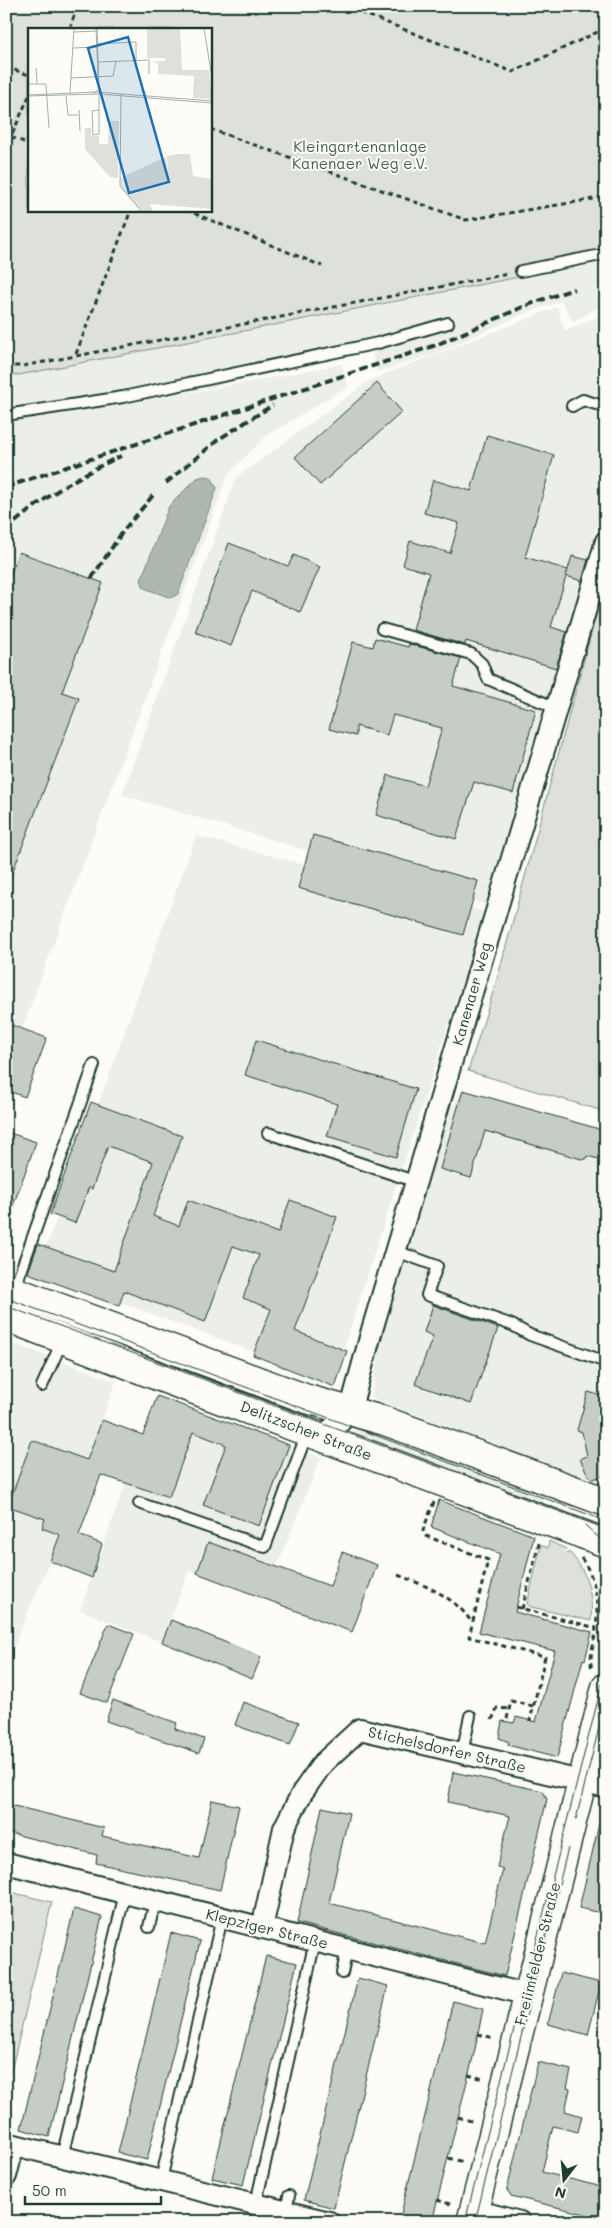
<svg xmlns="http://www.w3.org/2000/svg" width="612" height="2228" font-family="Mali,sans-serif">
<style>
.built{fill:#eceee9}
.green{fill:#dde0db;stroke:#7e8e88;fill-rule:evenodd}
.water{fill:#aeb8b1;stroke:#75877f}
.building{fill:#c6cdc7;stroke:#1f3d34}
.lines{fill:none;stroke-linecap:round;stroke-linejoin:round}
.lane-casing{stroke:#1f3d34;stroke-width:14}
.street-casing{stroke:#1f3d34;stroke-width:24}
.secondary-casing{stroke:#1f3d34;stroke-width:31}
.path{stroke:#1f3d34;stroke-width:3;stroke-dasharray:5 4;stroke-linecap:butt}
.lane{stroke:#fdfcf7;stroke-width:10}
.street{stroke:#fdfcf7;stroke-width:20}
.secondary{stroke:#fdfcf7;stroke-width:28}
.tram{stroke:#1f3d34;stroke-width:1}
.rail{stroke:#1f3d34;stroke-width:4;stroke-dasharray:8 4;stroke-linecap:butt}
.labels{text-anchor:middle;stroke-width:4;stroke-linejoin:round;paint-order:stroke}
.park-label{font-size:15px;fill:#455e55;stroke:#fdfcf7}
.street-label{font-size:15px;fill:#1f3d34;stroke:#fdfcf7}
.inset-road{fill:none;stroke:#a4b0a9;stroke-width:1}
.view{fill:#1f6fb2;fill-opacity:0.15;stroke:#1f6fb2;stroke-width:2.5}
.inset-edge{fill:none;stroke:#1f3d34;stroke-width:2.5}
</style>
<rect width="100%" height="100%" fill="#fdfcf7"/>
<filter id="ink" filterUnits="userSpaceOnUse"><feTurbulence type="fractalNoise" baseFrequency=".02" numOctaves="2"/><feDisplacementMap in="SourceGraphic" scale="10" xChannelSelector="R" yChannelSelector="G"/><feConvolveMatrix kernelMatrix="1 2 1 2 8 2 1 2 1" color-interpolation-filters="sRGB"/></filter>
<g filter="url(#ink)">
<g class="built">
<path d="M606 260V303L573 322 562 301 521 315 437 353 377 372 372 352 158 399 342 364 348 386 266 436 228 474 6 1072V376Z"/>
<path d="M557 307 565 331 606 313V495L488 905 122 795 236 478 370 380Z"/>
<path d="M196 836 485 912 333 1381 37 1272Z"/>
<path d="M463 1090 595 1128 606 1154V1486L371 1398 379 1349 418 1215 449 1112Z"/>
<path d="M6 1341 116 1381 50 1561 17 1638 6 1673Z"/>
<path d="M157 1396 321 1457 277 1567 208 1542 197 1573 189 1571 162 1642 80 1610Z"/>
<path d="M366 1421 394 1438 544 1494 539 1508 346 1437Z"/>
</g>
<g class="green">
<path d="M6 6H606V260L19 375 6 374ZM29 29H210V210H29Z"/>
<path d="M606 579V1112L468 1071 497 979Z"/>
<path d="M549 1541 566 1549 564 1551 567 1554 569 1552C588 1571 593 1595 591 1621L531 1607 527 1604 541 1545 548 1548Z"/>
<path d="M6 1891 52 1902 6 2092Z"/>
</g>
<path class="water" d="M204 476 211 477 217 488 178 594 171 598 144 588 141 580 169 506 197 478Z"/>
<g class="building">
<path d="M377 383 402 412 320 485 295 457Z"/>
<path d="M487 435 554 455 525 557 568 570 551 627 567 632 556 668 466 641 465 645 413 630 429 573 403 565 410 541 450 553 459 523 424 513 433 480 471 491Z"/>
<path d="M229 543 288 566 294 555 320 567 300 612 252 591 231 646 195 632Z"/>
<path d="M19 552 103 583 62 692 79 698 8 884 6 586Z"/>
<path d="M572 556 588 560 582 581 566 576Z"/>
<path d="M375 638 408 647 409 644 461 658 453 686 536 710 513 793 474 782 456 839 376 815 388 775 425 786 442 728 393 715 387 735 356 726V736L329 729 353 642 373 647Z"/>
<path d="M313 835 478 881 463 935 298 888Z"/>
<path d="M6 1023 47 1038 25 1097 6 1090Z"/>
<path d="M256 1040 416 1089 396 1157 327 1136 337 1104 245 1075Z"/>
<path d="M463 1090 606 1131V1161L587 1156 585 1160 485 1131 471 1178 440 1169Z"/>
<path d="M91 1102 182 1136 153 1216 179 1226 188 1200 278 1233 290 1200 337 1217 295 1331 347 1351 335 1387 253 1355 271 1309 243 1298 259 1255 233 1246 205 1322 124 1291 119 1306 28 1273 38 1244 114 1271 153 1162 108 1146 92 1189 89 1187 75 1223 50 1214Z"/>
<path d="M10 1133 36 1142 8 1220H6V1142Z"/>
<path d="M433 1305 498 1328 471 1404 415 1384 433 1336 424 1332Z"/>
<path d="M588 1392 606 1397V1475L593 1479 588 1475 580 1459 587 1456 582 1432 577 1430Z"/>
<path d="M157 1396 289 1445 259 1526 203 1505 226 1445 193 1432 169 1497 101 1475 79 1535 102 1544 92 1578 50 1561 60 1535 42 1528 45 1519 8 1506 32 1440 87 1460 102 1420 143 1435Z"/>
<path d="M439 1500 534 1536 515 1612 592 1632 585 1660 583 1659 557 1758 508 1745 509 1742 499 1738 502 1721 514 1723 516 1717 536 1722 555 1651 479 1632 500 1554 431 1527Z"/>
<path d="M208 1542 330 1586 342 1552 377 1565 352 1632 197 1573Z"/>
<path d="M171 1620 261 1657 252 1679 162 1642Z"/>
<path d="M108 1624 134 1634 107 1703 80 1693Z"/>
<path d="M113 1700 177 1723 175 1729 204 1739 199 1753 106 1721Z"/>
<path d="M243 1702 299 1722 290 1745 235 1725Z"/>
<path d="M453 1772 543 1791 547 1799 505 1976 297 1923 322 1807 349 1813 329 1903 485 1943 503 1869 497 1867 510 1816 448 1802Z"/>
<path d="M212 1800 239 1806 220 1890 96 1863 97 1855 6 1832V1804L104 1828 102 1836 199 1858Z"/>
<path d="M600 1820H606V1914L579 1908Z"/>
<path d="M74 1909 102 1917 49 2137 21 2129Z"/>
<path d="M171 1933 200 1941 147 2160 118 2153Z"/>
<path d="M266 1956 297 1963 243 2185 212 2178Z"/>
<path d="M561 1973 601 1983 588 2035 548 2024Z"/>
<path d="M358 1978 388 1986 334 2208 304 2200Z"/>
<path d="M453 2001 483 2009 475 2049 432 2222H399Z"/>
<path d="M538 2062 571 2070 567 2088 570 2089 565 2111 582 2116 578 2132 553 2126 542 2172 606 2188V2219L511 2196 507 2189Z"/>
</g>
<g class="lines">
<g class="lane-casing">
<g id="lane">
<path d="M521 271 606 254"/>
<path d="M572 406 583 400 606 407"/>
<path d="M6 415 123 397 378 343 448 323"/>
<path d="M382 629 471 654 482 664 488 679 556 708"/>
<path d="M268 1133 417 1182"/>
<path d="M396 1251 437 1266 427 1295 512 1325 530 1335 606 1362"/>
<path d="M14 1290 94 1065"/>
<path d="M42 1386 63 1339"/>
<path d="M139 1503 265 1547 307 1433"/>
<path d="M462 1753 470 1716"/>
<path d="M149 1927 155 1901"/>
<path d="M342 1973 347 1950"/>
<path d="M62 2157 125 1893"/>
<path d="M161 2180 222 1918"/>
<path d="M256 2203 315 1941"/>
<path d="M286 2210 289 2196"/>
</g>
</g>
<g class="street-casing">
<g id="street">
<path d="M321 1437 340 1422 352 1404 372 1330 606 541"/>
<path d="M6 1863 528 1995"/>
<path d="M262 1928 284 1828 302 1793 323 1763 360 1729 606 1787"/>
<path d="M6 2143 329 2222"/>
<path d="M6 2176 14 2145"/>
<path d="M474 2210 520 2222"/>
</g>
</g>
<g class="secondary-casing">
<g id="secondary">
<path d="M6 1288 307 1399 385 1421 606 1502"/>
<path d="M6 1317 160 1377 606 1543"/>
<path d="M471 2222 606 1687"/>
</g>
</g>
<g class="path">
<path d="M344 6 513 72 606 28"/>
<path d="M70 29 77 6"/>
<path d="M6 67 29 75"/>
<path d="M29 96 11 137 29 144"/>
<path d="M210 129 466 220 606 197"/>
<path d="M186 210 322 266"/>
<path d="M76 354 131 210"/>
<path d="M6 363 12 366H23L508 274"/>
<path d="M434 1502 423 1530 426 1536 488 1560 469 1637 545 1657 530 1721"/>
<path d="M581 1558C598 1580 599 1609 595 1636 593 1647 589 1658 592 1670"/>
<path d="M398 1575C426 1586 455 1596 472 1623"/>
<path d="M516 1607 596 1628"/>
<path d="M522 1609 540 1540"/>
<path d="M507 1719 511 1701 533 1706"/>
<path d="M492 1720 497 1708 509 1709"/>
<path d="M478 2034 494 2038"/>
<path d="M468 2075 484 2079"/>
<path d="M458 2117 474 2122"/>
<path d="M448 2158 464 2162"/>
<path d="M437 2200 453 2205"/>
</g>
<use href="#lane" class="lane"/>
<use href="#street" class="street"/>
<use href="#secondary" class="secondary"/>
<g class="tram">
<path d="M6 1298 606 1521"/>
<path d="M6 1306 442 1468"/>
<path d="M505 1491 606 1529"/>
<path d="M585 1525 606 1544"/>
<path d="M576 1819 606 1700"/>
<path d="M465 2222 606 1668"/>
<path d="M475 2222 568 1848"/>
</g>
<g class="rail">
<path d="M166 483 219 439 273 405"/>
<path d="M6 487 436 345 530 304 574 289"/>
<path d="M6 530C41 499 79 475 121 456"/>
<path d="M91 579 123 531 155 493"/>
</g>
</g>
</g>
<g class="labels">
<g class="park-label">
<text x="360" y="152">Kleingartenanlage<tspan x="360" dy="17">Kanenaer Weg e.V.</tspan></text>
</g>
<g class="street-label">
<text transform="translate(472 994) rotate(-74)" y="5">Kanenaer Weg</text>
<text transform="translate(306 1431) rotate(21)" y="5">Delitzscher Straße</text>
<text transform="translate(447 1750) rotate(13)" y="5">Stichelsdorfer Straße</text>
<text transform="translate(267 1929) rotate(14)" y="5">Klepziger Straße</text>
<text transform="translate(538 1954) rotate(-76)" y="5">Freiimfelder Straße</text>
</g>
</g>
<g transform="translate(28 28)">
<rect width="184" height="184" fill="#fdfcf7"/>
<path d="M119 0H152L154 42H181L184 71 165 70 166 48 130 46V35L122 34 137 33V30H119ZM81 93H91L90 150 82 149 57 121V100H63V108H71V116H80ZM150 126H162L165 148 184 151V181L122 176 125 184H115L93 160 92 150 138 129 140 146 139 128Z" fill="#dde0db"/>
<path class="inset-road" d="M68 0 71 69V106L65 107 64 83 71 82M176 0 184 50M46 4 69 3M69 16 108 14V33M45 20 69 19M70 34 121 32V46M8 40 9 55M43 50 85 48 88 33M0 56H18L21 100M42 65 46 0M65 66 71 61 69 0M93 66 92 158 114 184M0 67 68 64 184 73M0 68 71 66 184 75M38 68 40 87H50M51 82 52 103"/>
<path class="view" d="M100 9 141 154 101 165 60 20Z"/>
<rect width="184" height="184" class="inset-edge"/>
</g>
<rect width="612" height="2228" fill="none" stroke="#fdfcf7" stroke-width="25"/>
<rect x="12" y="12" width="587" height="2203" fill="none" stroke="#1f3d34" stroke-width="2" filter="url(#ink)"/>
<g transform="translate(564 2180) rotate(196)" stroke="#fdfcf7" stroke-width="4" paint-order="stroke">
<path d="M0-4L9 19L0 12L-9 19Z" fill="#1f3d34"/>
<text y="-8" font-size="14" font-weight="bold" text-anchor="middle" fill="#1f3d34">N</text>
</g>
<path d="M25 2196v8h136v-8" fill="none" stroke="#1f3d34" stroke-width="2.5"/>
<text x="32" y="2196" font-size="15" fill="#1f3d34" stroke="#fdfcf7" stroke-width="4" paint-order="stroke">50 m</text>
</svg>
